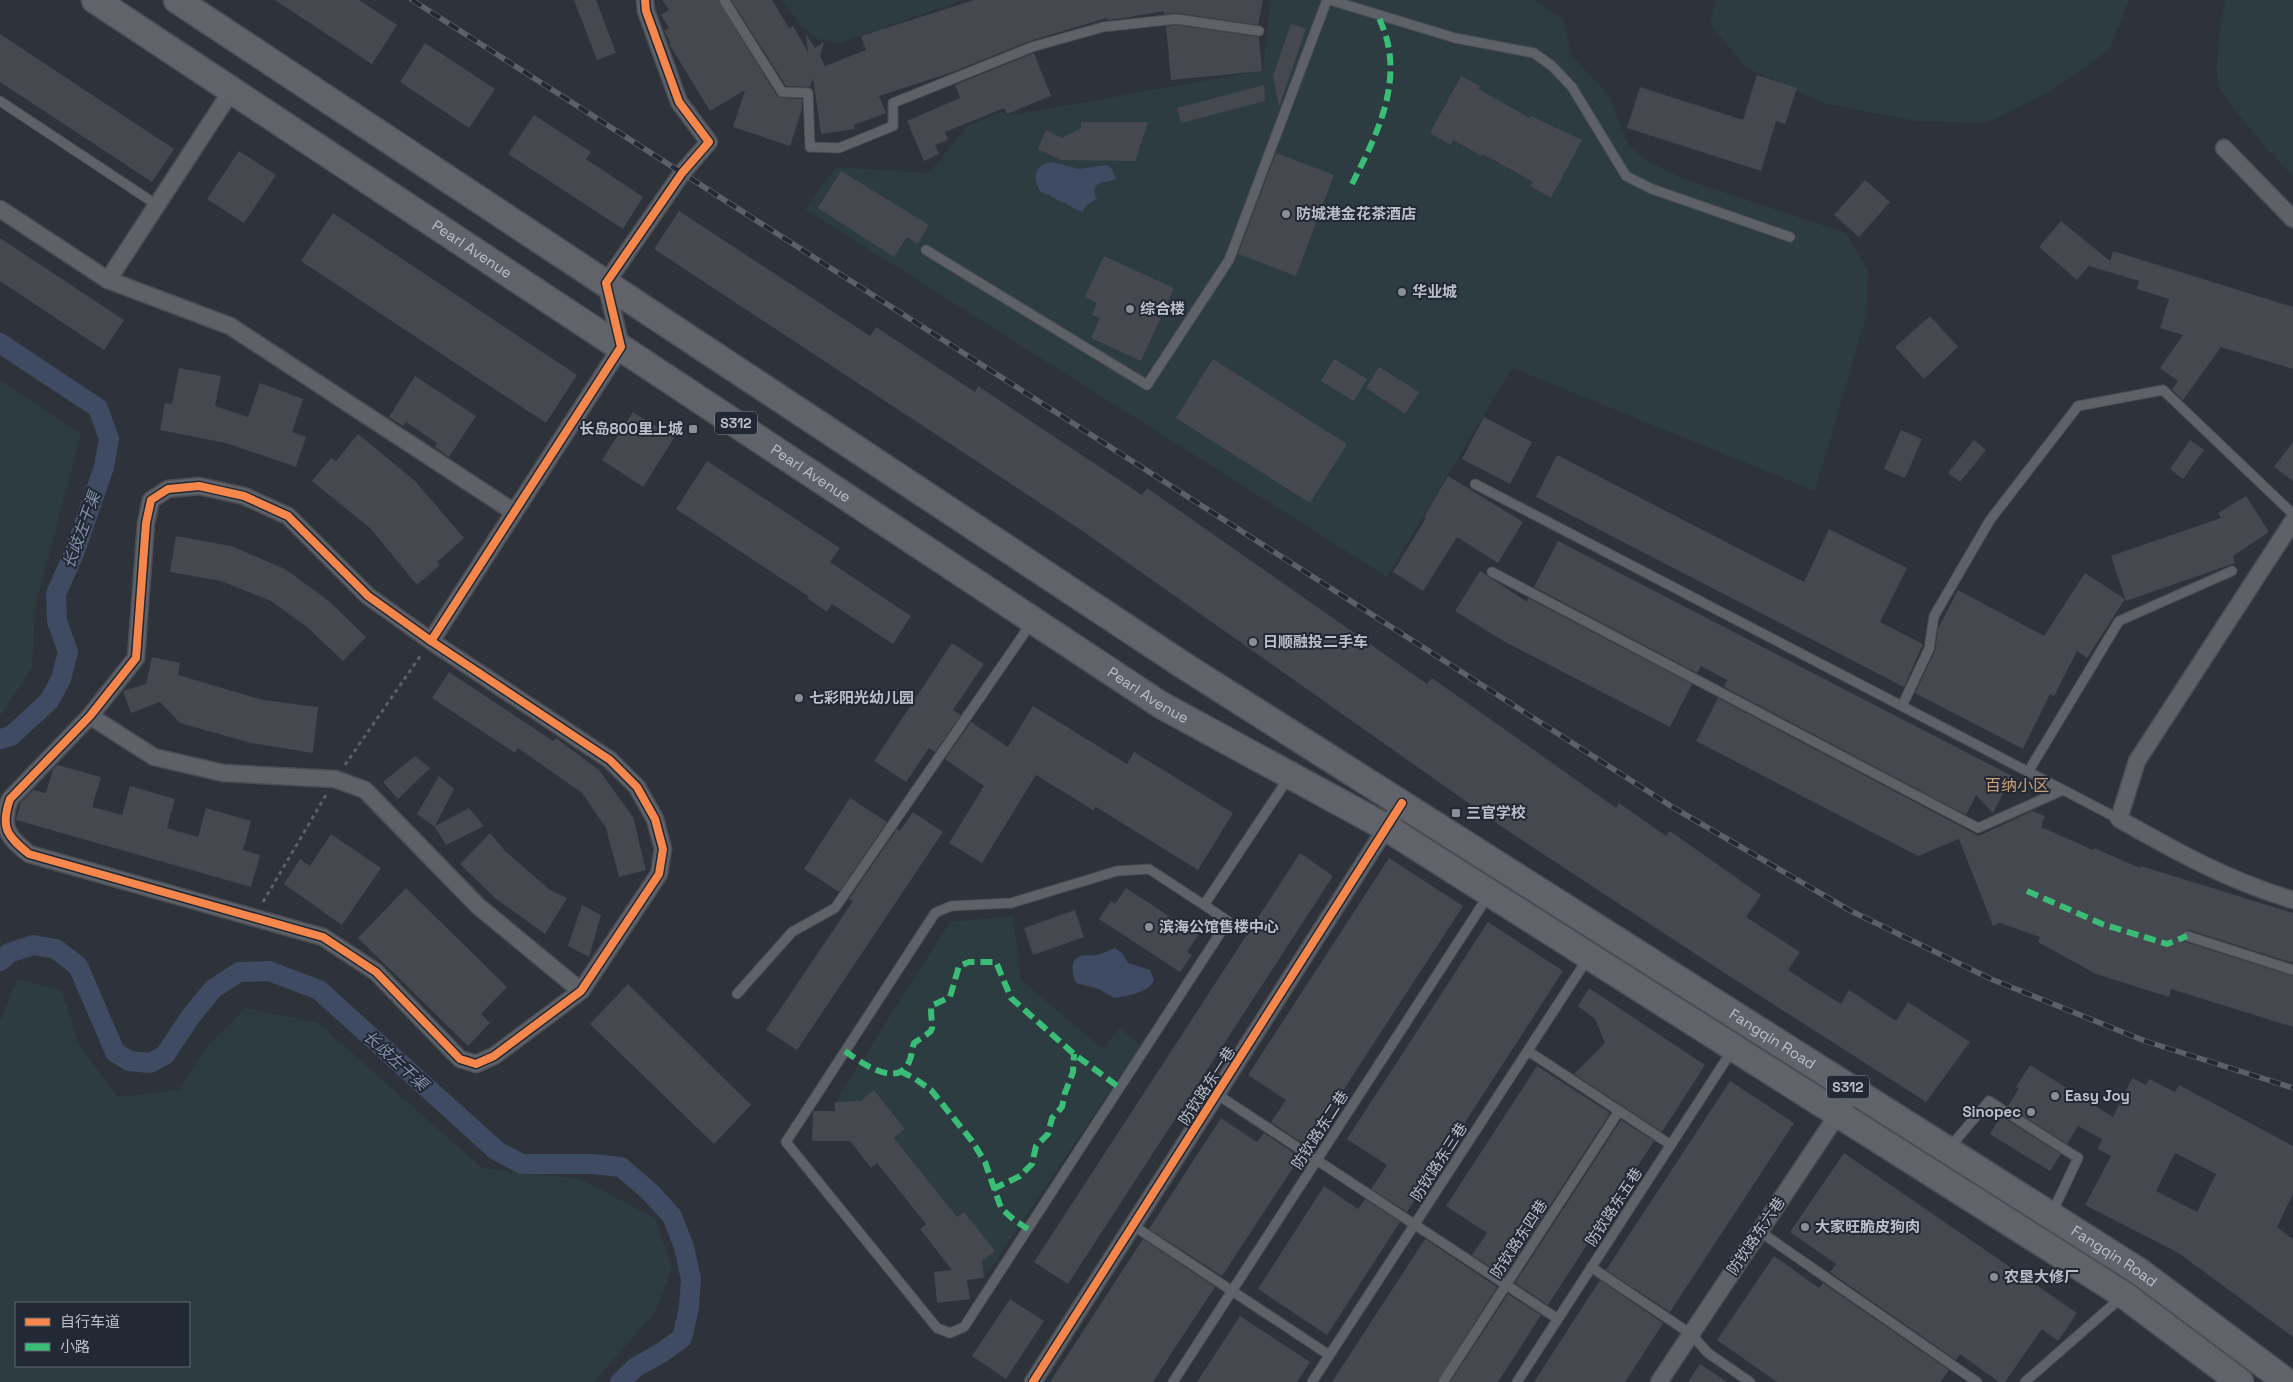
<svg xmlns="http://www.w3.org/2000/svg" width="2293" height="1382" font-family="'Space Grotesk','Noto Sans SC',sans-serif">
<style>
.green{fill:#2c3c40;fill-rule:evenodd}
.water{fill:#3f4b62}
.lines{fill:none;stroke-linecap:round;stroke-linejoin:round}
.canal{stroke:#3f4b62;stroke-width:20}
.building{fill:#45484f;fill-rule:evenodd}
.service-casing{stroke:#4a4d52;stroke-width:11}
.minor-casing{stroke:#4a4d52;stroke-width:19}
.primary-casing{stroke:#4c4f56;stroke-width:29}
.path{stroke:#5c6065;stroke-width:3;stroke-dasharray:4 4;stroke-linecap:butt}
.service{stroke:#5e6168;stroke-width:9}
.minor{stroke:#5e6168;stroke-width:16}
.primary{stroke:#60636a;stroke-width:26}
.rail-casing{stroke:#5d6066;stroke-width:5.5}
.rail{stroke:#222834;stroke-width:4;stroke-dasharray:11;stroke-linecap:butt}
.quiet{stroke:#3abd76;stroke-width:6;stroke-dasharray:12 6;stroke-linecap:butt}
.cycleway-casing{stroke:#222834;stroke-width:11}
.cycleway{stroke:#f5874c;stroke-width:8}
.poi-dot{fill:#898e97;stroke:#222834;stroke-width:2}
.labels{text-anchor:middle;stroke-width:4;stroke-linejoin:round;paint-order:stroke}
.shield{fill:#222834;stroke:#8c929c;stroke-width:1}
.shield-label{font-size:14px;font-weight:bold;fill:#babfc9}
.poi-label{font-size:15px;font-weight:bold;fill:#babfc9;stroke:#222834;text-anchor:start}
.street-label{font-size:15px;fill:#babfc9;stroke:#222834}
.water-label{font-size:16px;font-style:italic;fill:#8592ad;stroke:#222834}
.neighbourhood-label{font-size:16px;fill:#caa174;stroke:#222834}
</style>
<rect width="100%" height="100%" fill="#2e323a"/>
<g class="green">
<path d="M782 0H964L839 43 817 39 801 25Z"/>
<path d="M1270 0H1534L1564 20 1571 55 1609 95 1627 143 1644 159 1681 178 1846 233 1868 270 1867 314 1815 491 1512 368 1387 577 805 209 836 167 929 173 967 126 1003 111 1007 116 1263 70Z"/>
<path d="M1715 0H2129L2110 49 2048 93 1986 123 1916 121 1826 104 1747 68 1710 25Z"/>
<path d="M2225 0H2293V176C2281 165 2220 96 2218 84 2214 57 2221 27 2225 0Z"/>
<path d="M0 380 81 434 35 608 32 668 0 716Z"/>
<path d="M1013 916 1021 980 1102 1048 1120 1028 1141 1045 984 1278 982 1261 994 1251 964 1212 957 1217 894 1138 905 1129 875 1091 861 1101 835 1102 950 922Z"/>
<path d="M17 979 62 991 79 1045 118 1097 179 1090 209 1044 246 1008 318 1023 482 1168 580 1179 655 1218 672 1268 656 1311 594 1382H0V1022ZM16 1303H189V1366H16Z"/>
</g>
<g class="water">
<path d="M1052 162 1079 169 1107 165 1111 168 1116 179C1107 184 1088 179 1097 199L1087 205 1082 212 1040 191C1032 177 1034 165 1052 162Z"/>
<path d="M1115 948 1122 953 1128 963 1150 970 1154 980C1149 993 1127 996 1114 998L1099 989 1076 983C1072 972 1068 957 1085 955 1089 955 1092 956 1096 955 1103 954 1109 950 1115 948Z"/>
</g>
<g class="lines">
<g class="canal">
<path d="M0 343 98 408 109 439 104 467 75 551 56 594 57 621 68 652 61 679 49 701 11 736 0 739"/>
<path d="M0 961 9 953 33 945 56 949 78 966 115 1052 129 1061 150 1063 165 1055 191 1016 213 989 239 972 269 971 319 990 497 1151 522 1164H592L621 1167 650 1192 672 1216 684 1247 691 1279 689 1308 682 1338 661 1353 636 1367 620 1382"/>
</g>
</g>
<g class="building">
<path d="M275 0H359L397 25 372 64Z"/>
<path d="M574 0H596L616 53 597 60Z"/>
<path d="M662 0H718L777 96 782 98 802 99V109L790 146 733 127 745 90 710 111 669 44 671 43 664 31 669 28 661 15 669 10Z"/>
<path d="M731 0H772L789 28 793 26 808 52 806 34 815 48 824 42 820 56 825 66 866 50 861 36 974 0H1263L1258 25 1177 13 1164 14V11L1124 18 1107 20V18L1030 41 950 73 879 96 886 113 854 125 855 129 821 134 813 78 810 87 786 86Z"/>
<path d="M1291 24 1306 29 1279 107 1273 76Z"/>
<path d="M1176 25 1259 37 1262 71 1171 80 1166 26Z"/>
<path d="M0 34 174 149 152 182 0 82Z"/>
<path d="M425 43 495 89 469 128 400 82Z"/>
<path d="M1034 53 1051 96 1007 114 1004 108 945 132 948 140 935 145 939 154 924 161 907 121 960 98 955 85Z"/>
<path d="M1757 75 1797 88 1785 124 1776 121 1761 171 1627 128 1640 87 1743 120Z"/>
<path d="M1461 76 1480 86 1478 89 1530 118 1531 116 1582 140 1551 198 1530 186 1533 182 1483 154 1482 156 1453 140 1451 145 1430 133Z"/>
<path d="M1264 85 1265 101 1181 123 1177 108Z"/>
<path d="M534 115 591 152 586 159 643 197 623 229 508 154Z"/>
<path d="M1081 122H1148L1135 161 1061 160 1038 149 1046 130 1062 138 1081 128Z"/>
<path d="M239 151 276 175 244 223 207 199Z"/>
<path d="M1276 153 1334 175 1296 276 1238 254Z"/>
<path d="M841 171 929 225 918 244 907 237 894 257 818 208Z"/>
<path d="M1865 180 1890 202 1859 237 1834 215Z"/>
<path d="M679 211 870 336 876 327 975 392 978 386 1142 495 1147 488 1427 684 1432 678 1616 808 1619 803 1666 836 1670 831 1761 895 1746 917 1800 952 1788 970 1814 987 1841 1004 1849 990 1896 1021 1908 1002 1970 1042 1926 1102 1723 972 1511 833 1084 532 654 249Z"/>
<path d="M333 213 577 375 546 423 301 261Z"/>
<path d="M2061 221 2110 261 2113 251 2293 307V369L2221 347 2183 400 2172 390 2178 381 2160 368 2183 335 2160 328 2169 299 2137 289 2139 281 2089 266 2077 280 2039 247Z"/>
<path d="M0 238 124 320 104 350 0 281Z"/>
<path d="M1104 256 1174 288 1141 361 1091 338 1100 318 1092 315 1097 303 1085 297Z"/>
<path d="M1930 316 1958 347 1924 379 1895 347Z"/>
<path d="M1213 359 1347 444 1310 503 1176 418Z"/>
<path d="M1334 359 1367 379 1354 401 1321 381Z"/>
<path d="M1379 367 1419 392 1405 414 1366 388Z"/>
<path d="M179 368 221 376 215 406 248 417 260 383 303 399 292 432 306 437 296 467 226 443 160 430 165 403 172 404Z"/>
<path d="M415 376 476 416 449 457 435 447 437 443 406 422 403 426 389 417Z"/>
<path d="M633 412 674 438 643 487 602 460Z"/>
<path d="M1484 417 1532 442 1510 484 1462 459Z"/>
<path d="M1901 430 1922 439 1905 478 1884 469Z"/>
<path d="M358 434 415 481 464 538 437 562 440 565 417 585 370 528 312 481 331 458 336 461Z"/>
<path d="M1974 440 1986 450 1960 482 1948 473Z"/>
<path d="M2190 440 2204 450 2183 479 2170 469Z"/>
<path d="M2293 442V481L2274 467Z"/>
<path d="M1557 455 1804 582 1829 529 1907 568 1880 622 1923 644 1904 687 1536 497Z"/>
<path d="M707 461 840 548 830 562 911 616 893 644 832 604 827 612 807 598 808 596 676 509Z"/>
<path d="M1448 476 1523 522 1498 563 1457 537 1423 591 1393 572 1426 518 1424 517Z"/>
<path d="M2246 496 2269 532 2233 556 2235 563 2126 601 2111 556 2221 518 2218 513Z"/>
<path d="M176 536 231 546 285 569 329 601 366 637 343 661 307 627 271 601 221 581 170 572Z"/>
<path d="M1558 541 2012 776 1993 813 1976 795 1966 815 1724 687 1727 680 1701 666 1697 673 1534 587Z"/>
<path d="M1480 571 1527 602 1528 598 1692 684 1670 727 1505 642 1455 611Z"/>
<path d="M2085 573 2125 599 2087 658 2077 651 2054 696 2050 694 2023 749 1915 693 1935 651 1938 629 1958 590 2044 636Z"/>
<path d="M952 643 984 664 953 710 961 715 935 752 929 748 906 782 874 761Z"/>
<path d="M152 657 180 663 178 675 263 700 318 707 313 753 251 743 180 723 160 702 131 713 123 691 146 684Z"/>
<path d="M449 672 553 741 556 738 599 770 633 817 646 870 619 877 606 828 582 793 518 748 515 753 432 698Z"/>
<path d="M1718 698 1979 836 2032 811 2045 816 2041 827 2093 850 2094 848 2140 868 2141 866 2293 913V963L2189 930 2183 931 2181 937 2185 942 2293 976V1027L2171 989 2169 997 2096 974 2038 942 2040 937 2000 923 1993 926 1959 839 1918 856 1696 741Z"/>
<path d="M1033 706 1127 764 1134 752 1233 813 1198 870 1096 807 1093 810 1036 775 982 863 949 843 984 786 945 759 971 722 1008 747Z"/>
<path d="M415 756 430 768 398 799 383 782Z"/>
<path d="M57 765 101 777 92 807 122 815 130 786 175 799 167 828 198 837 206 808 251 821 243 850 260 855 251 887 16 820 21 802 33 790 46 793 53 769Z"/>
<path d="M439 776 454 789 435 826 469 808 484 826 446 845 435 827 417 814Z"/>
<path d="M850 798 887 822 839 892 804 869Z"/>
<path d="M913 812 943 832 797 1050 766 1030 853 901 849 899 897 829 900 831Z"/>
<path d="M490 833 505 851 550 890 567 898 545 934 495 898 460 864Z"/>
<path d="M331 834 381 868 342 925 284 884 300 859 310 866Z"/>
<path d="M1300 853 1333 876 1068 1284 1034 1262Z"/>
<path d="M1389 858 1463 906 1307 1146 1271 1122 1286 1100 1248 1075Z"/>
<path d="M406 888 507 987 481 1014 490 1023 468 1046 358 938Z"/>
<path d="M1126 888 1198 935 1187 952 1192 955 1180 972 1099 919 1111 901 1115 904Z"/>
<path d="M582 905 601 915 589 957 568 946Z"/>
<path d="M1075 910 1084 937 1033 955 1024 928Z"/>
<path d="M1488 922 1563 971 1407 1212 1371 1189 1387 1165 1347 1139Z"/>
<path d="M628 984 751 1105 714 1144 590 1024Z"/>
<path d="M1589 988 1705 1065 1662 1132 1574 1074 1605 1043 1595 1019 1578 1006Z"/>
<path d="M2030 1065 2113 1117 2132 1078 2146 1085 2149 1079 2175 1092 2179 1085 2293 1146V1194L2277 1227 2293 1239V1337L2177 1252 2085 1205 2111 1156 2098 1149 2102 1139 2078 1126 2067 1144 2008 1106 2019 1088 2016 1087ZM2175 1153 2216 1174 2197 1212 2156 1191Z"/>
<path d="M1537 1066 1610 1113 1504 1276 1472 1255 1487 1233 1446 1206Z"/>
<path d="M1730 1081 1794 1123 1670 1312 1606 1270Z"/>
<path d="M874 1090 905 1129 894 1138 957 1217 964 1212 995 1251 982 1261 984 1278 967 1280 970 1299 937 1303 934 1272 952 1270 920 1229 926 1224 877 1163 871 1168 850 1141H812L813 1111H835V1102L861 1101Z"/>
<path d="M2001 1116 2061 1154 2050 1171 1990 1134Z"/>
<path d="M1221 1118 1257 1142 1264 1133 1300 1157 1222 1276 1149 1229Z"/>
<path d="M1621 1120 1654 1141 1548 1305 1515 1283Z"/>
<path d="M1844 1153 2077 1313 2058 1341 2042 1329 2005 1382H1999L1960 1354 1956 1360 1830 1272 1836 1264 1790 1232Z"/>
<path d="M1324 1186 1358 1209 1365 1199 1400 1222 1327 1335 1258 1289Z"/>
<path d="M1143 1239 1215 1287 1178 1343 1153 1382H1050Z"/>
<path d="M1425 1239 1497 1287 1437 1382H1332Z"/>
<path d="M1774 1256 1819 1288 1823 1283 1949 1370 1940 1382H1777L1717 1340Z"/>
<path d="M1600 1280 1663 1323 1662 1325 1625 1382H1534Z"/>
<path d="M1508 1294 1541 1315 1511 1362 1498 1382H1450Z"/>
<path d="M1010 1299 1044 1321 1006 1379 972 1356Z"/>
<path d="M1240 1316 1310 1362 1297 1382H1197Z"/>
<path d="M1700 1364 1727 1382H1688Z"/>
</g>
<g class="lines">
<g class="service-casing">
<g id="service">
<path d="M724 0 782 92 808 93 810 147 839 148 893 126V103L1032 47 1103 27 1176 19 1259 31"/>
<path d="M1330 0 1455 38 1534 53 1552 66 1572 87 1626 176 1652 189 1790 237"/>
<path d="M0 101 157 205"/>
<path d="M926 250 1147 385 1229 260 1327 0"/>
<path d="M1475 484 2119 819"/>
<path d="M1492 572 1978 828 2063 790"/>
<path d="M1902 706 1929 649 1934 616 1990 520 2078 406 2163 390 2293 514"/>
<path d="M2028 772 2119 621 2232 571"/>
<path d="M1204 905 1228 921 964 1327 950 1333 937 1328 786 1142 935 913 951 906 1011 903 1117 871 1149 869 1204 905 1289 777"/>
<path d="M2187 936 2293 970"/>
<path d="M737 994 792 932 835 908 1032 622"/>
<path d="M1528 1051 1671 1145"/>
<path d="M1218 1095 1558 1319"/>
<path d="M1950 1147 1989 1101 2078 1158 2052 1213"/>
<path d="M1134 1226 1329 1355"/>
<path d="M1759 1231 1977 1382"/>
<path d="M1591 1267 1691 1334 1708 1353 1750 1382"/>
<path d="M1173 1382 1488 896"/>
<path d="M1312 1382 1588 958"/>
<path d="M1443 1382 1619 1111"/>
<path d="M1517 1382 1733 1049"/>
<path d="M2025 1382 2123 1296"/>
</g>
</g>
<g class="minor-casing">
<g id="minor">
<path d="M2224 148 2293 219"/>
<path d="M0 209 108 280 230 326 514 512"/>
<path d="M108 280 232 90"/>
<path d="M199 486 244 496 288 516 368 596 431 641 610 760 637 787 655 819 663 849 659 874 581 991 494 1056 476 1064 460 1059 376 972 323 937 29 854C7 836 0 828 10 799L90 716 136 658 146 523 151 500 168 489Z"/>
<path d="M2293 521 2137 761 2119 819C2177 852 2229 881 2293 900"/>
<path d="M431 641 621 347 606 283 682 173 709 142 679 102 646 11 645 0"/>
<path d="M90 716 154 757 223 773 335 779 365 790 478 906 581 991"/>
<path d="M1033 1382 1402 803"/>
<path d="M1659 1382 1854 1090"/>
</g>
</g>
<g class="primary-casing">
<g id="primary">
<path id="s1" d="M95 0 1161 705 1387 828 2124 1295 2240 1382"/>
<path id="s2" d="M177 0 1186 667 2140 1272 2287 1382"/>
</g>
</g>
<g class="path">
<path d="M345 765 421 655"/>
<path d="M263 902 326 795"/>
</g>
<use href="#service" class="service"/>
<use href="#minor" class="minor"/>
<use href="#primary" class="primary"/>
<g class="rail-casing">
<path id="rail" d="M412 0 1674 808 1849 910 1991 979 2145 1041 2293 1088"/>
</g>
<use href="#rail" class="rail"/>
<g class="quiet">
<path d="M1352 184C1374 140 1400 91 1387 40 1385 32 1381 23 1378 15"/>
<path d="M2027 891 2102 924 2167 944 2187 936"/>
<path d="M845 1051C860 1062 897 1089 909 1062 912 1056 912 1049 914 1043 939 1026 931 1035 931 1006L950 997 959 966 969 962H996L1011 998 1074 1054 1120 1088"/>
<path d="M900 1071 914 1078 931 1090 972 1141 985 1162 1001 1208 1014 1220 1028 1229"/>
<path d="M993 1189 1020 1176 1032 1164 1036 1146 1048 1134 1052 1118 1062 1107 1065 1093 1073 1072 1074 1054"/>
</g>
<g class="cycleway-casing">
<g id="cycleway">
<path d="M199 486 244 496 288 516 368 596 431 641 610 760 637 787 655 819 663 849 659 874 581 991 494 1056 476 1064 460 1059 376 972 323 937 29 854C7 836 0 828 10 799L90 716 136 658 146 523 151 500 168 489Z"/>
<path d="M431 641 621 347 606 283 682 173 709 142 679 102 646 11 645 0"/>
<path d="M1033 1382 1402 803"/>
</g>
</g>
<use href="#cycleway" class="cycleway"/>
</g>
<g class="poi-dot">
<circle cx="1286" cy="214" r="5"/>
<circle cx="1402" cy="292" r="5"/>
<circle cx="1130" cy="309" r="5"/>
<rect x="688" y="424" width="10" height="10" rx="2.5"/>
<circle cx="1253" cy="642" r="5"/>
<circle cx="799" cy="698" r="5"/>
<rect x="1451" y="808" width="10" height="10" rx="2.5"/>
<circle cx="1149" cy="927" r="5"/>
<circle cx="2055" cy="1096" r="5"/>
<circle cx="2031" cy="1112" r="5"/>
<circle cx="1805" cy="1227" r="5"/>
<circle cx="1994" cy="1277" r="5"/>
</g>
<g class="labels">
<g class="shield">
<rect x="715" y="411.5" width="42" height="23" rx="4"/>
<rect x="1827" y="1075.5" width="42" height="23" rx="4"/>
</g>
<g class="shield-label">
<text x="736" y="428">S312</text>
<text x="1848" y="1092">S312</text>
</g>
<g class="poi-label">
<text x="1296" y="219">防城港金花茶酒店</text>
<text x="1412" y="297">华业城</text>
<text x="1140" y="314">综合楼</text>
<text x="683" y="434" text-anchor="end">长岛800里上城</text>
<text x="1263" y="647">日顺融投二手车</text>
<text x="809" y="703">七彩阳光幼儿园</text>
<text x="1466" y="818">三官学校</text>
<text x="1159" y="932">滨海公馆售楼中心</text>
<text x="2065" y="1101">Easy Joy</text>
<text x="2021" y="1117" text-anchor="end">Sinopec</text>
<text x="1815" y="1232">大家旺脆皮狗肉</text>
<text x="2004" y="1282">农垦大修厂</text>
</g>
<g class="street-label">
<text dy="5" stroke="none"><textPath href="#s1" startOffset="452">Pearl Avenue</textPath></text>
<text dy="5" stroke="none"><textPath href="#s1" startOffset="858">Pearl Avenue</textPath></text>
<text dy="5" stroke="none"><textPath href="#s1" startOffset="1262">Pearl Avenue</textPath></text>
<text dy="5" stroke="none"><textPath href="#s2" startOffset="1904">Fangqin Road</textPath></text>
<text transform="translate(1207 1086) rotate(-57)" y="5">防钦路东一巷</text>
<text transform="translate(1320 1130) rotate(-57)" y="5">防钦路东二巷</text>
<text transform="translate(1439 1162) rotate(-57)" y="5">防钦路东三巷</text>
<text transform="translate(1614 1207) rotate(-57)" y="5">防钦路东五巷</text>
<text transform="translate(1756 1236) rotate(-56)" y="5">防钦路东六巷</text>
<text transform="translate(1519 1239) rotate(-57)" y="5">防钦路东四巷</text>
<text dy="5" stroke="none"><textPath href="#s2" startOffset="2309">Fangqin Road</textPath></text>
</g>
<g class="water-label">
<text transform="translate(81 530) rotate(-70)" y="6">长歧左干渠</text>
<text transform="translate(396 1060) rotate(42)" y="6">长歧左干渠</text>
</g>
<g class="neighbourhood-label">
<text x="2017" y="791">百纳小区</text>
</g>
</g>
<rect x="15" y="1302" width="175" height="65" fill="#222834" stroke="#5f6470"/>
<rect x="25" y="1318" width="25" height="8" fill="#f5874c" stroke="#5f6470"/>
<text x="60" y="1327" font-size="15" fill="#babfc9">自行车道</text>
<rect x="25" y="1343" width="25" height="8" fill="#3abd76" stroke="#5f6470"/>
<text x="60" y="1352" font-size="15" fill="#babfc9">小路</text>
</svg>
